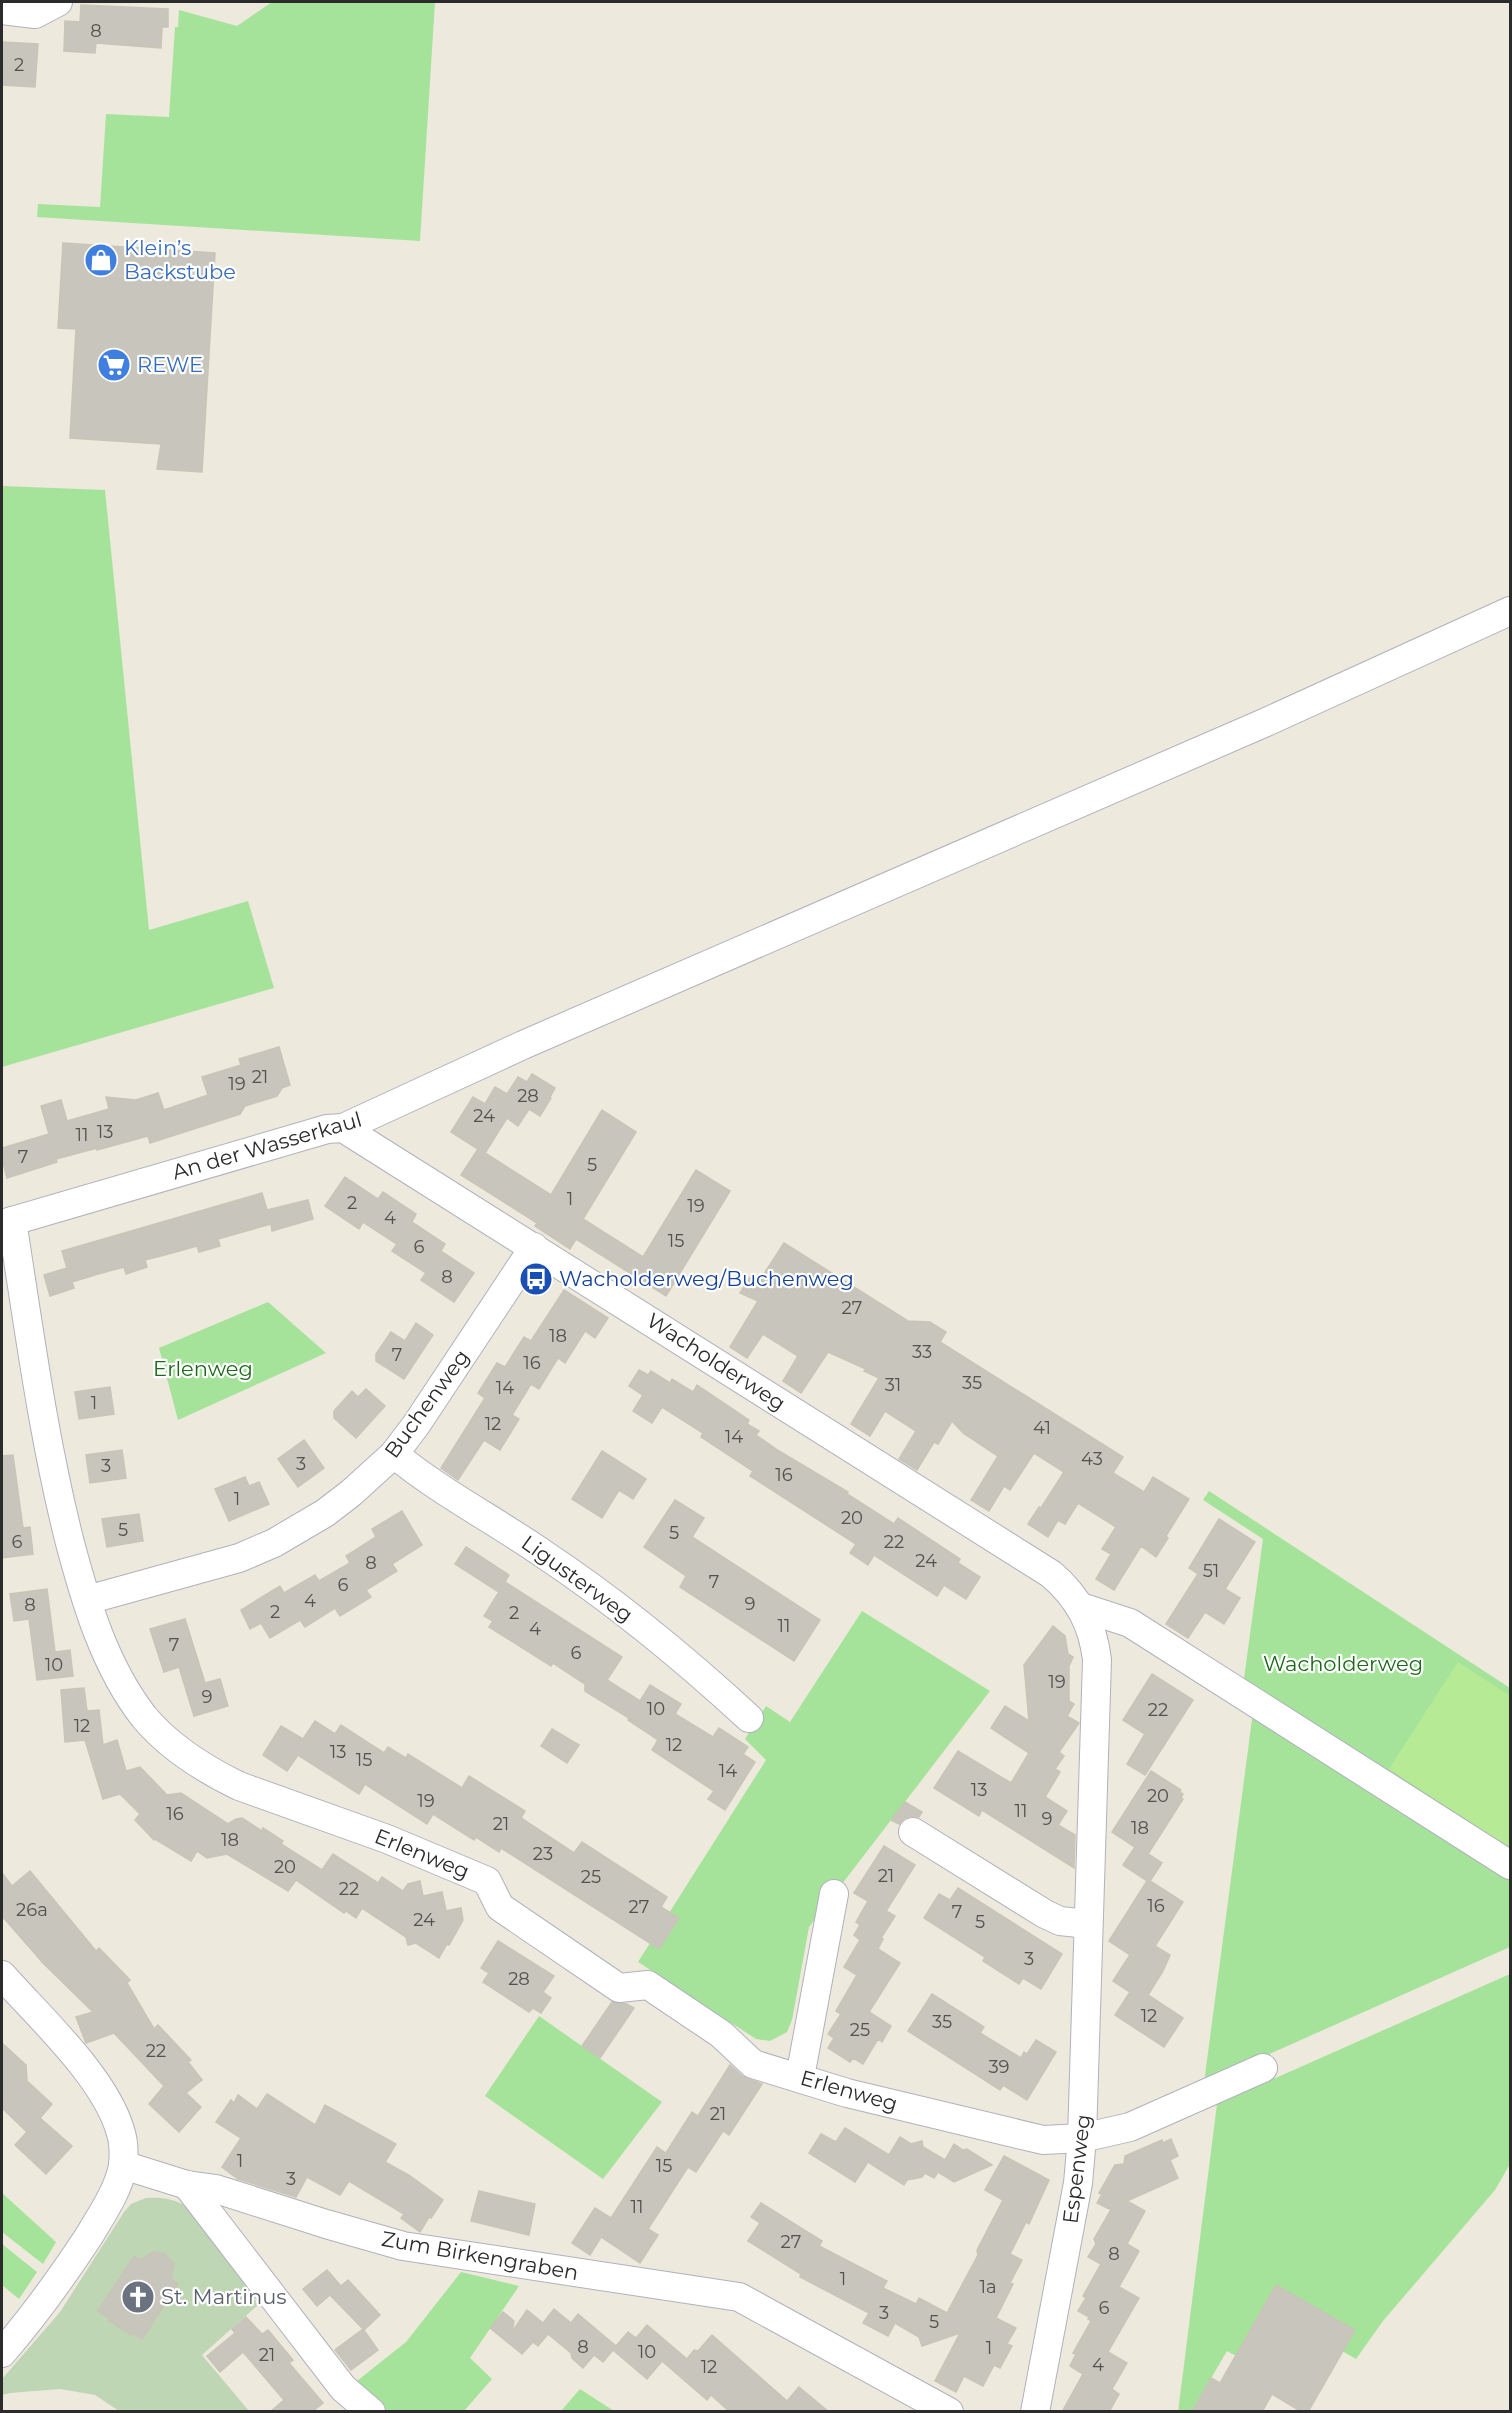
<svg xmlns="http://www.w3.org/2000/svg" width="1512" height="2413" font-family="Montserrat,sans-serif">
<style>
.green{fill:#a6e39a}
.cemetery{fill:#bfd6b4}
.pitch{fill:#b7ea95}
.building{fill:#c8c5bc;stroke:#c8c5b7;stroke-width:1.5}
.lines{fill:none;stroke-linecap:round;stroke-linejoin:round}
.minor-casing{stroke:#b1b1be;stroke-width:30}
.minor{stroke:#fff;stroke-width:28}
.labels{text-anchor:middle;stroke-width:4.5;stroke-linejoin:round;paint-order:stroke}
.number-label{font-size:18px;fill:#52524f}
.shop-label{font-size:21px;fill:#366cbe;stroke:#fff;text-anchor:start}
.street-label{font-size:21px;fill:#2b2b2b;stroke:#fff}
.transit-label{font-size:21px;fill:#164399;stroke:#fff;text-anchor:start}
.park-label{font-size:21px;fill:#1d681a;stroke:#fff}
.worship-label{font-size:21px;fill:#5b616d;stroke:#fff;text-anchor:start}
</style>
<rect width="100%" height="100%" fill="#ede9dd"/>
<g class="green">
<path d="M272 2H435L420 241 37 217 38 204 100 207 106 114 169 117 175 27H178L179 10 237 26Z"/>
<path d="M2 486 105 490 149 930 248 901 274 988 2 1067Z"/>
<path d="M268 1302 326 1353 178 1420 159 1348Z"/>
<path d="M1209 1491 1510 1688V1855L1243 1686 1263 1539 1203 1500Z"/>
<path d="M862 1611 990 1691 809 1927 792 2020 787 2032 770 2041 756 2039 638 1962 766 1760 745 1739 766 1706 790 1722Z"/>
<path d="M1253 1712 1510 1875V1947L1204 2083Z"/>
<path d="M1510 1974V2164L1495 2190 1383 2321 1356 2359 1342 2351 1354 2330 1276 2285 1236 2356 1227 2351 1192 2411 1178 2412 1217 2104Z"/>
<path d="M539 2016 662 2102 603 2179 485 2096Z"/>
<path d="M2 2193 56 2242 43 2264 2 2232Z"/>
<path d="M2 2244 37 2272 19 2299 2 2285Z"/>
<path d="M461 2272 519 2286 470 2358 492 2379 464 2411H384L352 2385 406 2342Z"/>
<path d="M580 2389 614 2411H561Z"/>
</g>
<path class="cemetery" d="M146 2198C158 2197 171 2198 182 2204 209 2219 241 2278 258 2305L202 2355 249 2411H119L95 2395 60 2389 10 2393 2 2395V2379L60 2312 124 2212 131 2204Z"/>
<path class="pitch" d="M1458 1662 1510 1696V1848L1389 1769Z"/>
<g class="building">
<path d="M81 5 168 9V27H162L161 48 96 43 95 53 64 51 65 21 80 22Z"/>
<path d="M2 42 38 44 35 87 2 85Z"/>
<path d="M63 243 215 253 202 472 157 469 161 444 70 438 76 329 58 328Z"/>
<path d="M279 1047 290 1085 282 1088 277 1096 245 1106 240 1114 150 1143 148 1136 97 1150V1148L56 1159 57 1162 7 1178 2 1159V1148L49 1134 41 1106 61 1100 67 1121 109 1109 106 1097 136 1100 158 1093 164 1110 208 1095 202 1077 241 1065 239 1059Z"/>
<path d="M532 1074 555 1088 550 1097 551 1098 540 1116 529 1109 518 1126 507 1118 485 1153 551 1195 602 1110 636 1132 583 1219 643 1257 696 1170 730 1191 666 1296 576 1239 570 1249 535 1226 537 1223 461 1175 478 1149 451 1132 473 1097 485 1104 495 1087 507 1094 518 1077 527 1082Z"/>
<path d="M345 1177 378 1199 383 1192 416 1214 412 1222 445 1244 441 1251 474 1273 454 1302 421 1280 426 1273 392 1251 397 1244 363 1222 359 1229 325 1206Z"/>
<path d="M262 1193 267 1210 308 1200 313 1219 272 1231 271 1224 218 1239 220 1246 199 1252 197 1246 172 1253 145 1260 147 1267 126 1274 124 1267 98 1274 72 1282 74 1288 50 1296 44 1275 67 1268 62 1251Z"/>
<path d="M784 1243 908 1321 930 1322 946 1332 940 1342 1123 1457 1113 1473 1144 1492 1153 1477 1189 1499 1166 1536 1168 1538 1156 1557 1141 1546 1114 1590 1096 1579 1111 1554 1102 1549 1116 1527 1078 1503 1065 1524 1058 1520 1048 1537 1028 1524 1039 1507 1041 1508 1064 1472 1034 1453 1010 1490 1004 1486 989 1511 971 1500 998 1456 963 1433 952 1421 938 1444 934 1442 917 1470 899 1459 916 1431 885 1411 870 1436 851 1424 879 1378 864 1371 866 1369 828 1352 801 1393 783 1381 798 1356 763 1334 747 1358 730 1347 758 1301 740 1293 752 1274 760 1280Z"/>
<path d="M564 1290 608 1318 595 1338 585 1331 565 1363 558 1358 539 1389 531 1384 512 1415 519 1419 500 1450 484 1440 458 1480 441 1468 485 1398 478 1393 497 1363 505 1367 524 1337 531 1341Z"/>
<path d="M416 1323 433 1335 404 1379 376 1361V1354L391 1332 405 1341Z"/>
<path d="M639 1370 648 1375 651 1371 670 1383 672 1379 693 1392 697 1385 749 1420 747 1424 759 1431 756 1435 779 1451 848 1492 847 1494 894 1524 898 1518 960 1559 958 1563 980 1577 966 1599 944 1585 937 1596 874 1555 868 1565 850 1553 856 1544 750 1476 753 1471 701 1437 703 1433 662 1407 652 1423 633 1411 643 1395 629 1386Z"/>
<path d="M110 1387 114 1414 79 1419 75 1392Z"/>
<path d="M366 1389 385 1406 356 1438 334 1418V1411L352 1391 358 1397Z"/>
<path d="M304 1440 324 1468 298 1487 278 1459Z"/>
<path d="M122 1450 126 1478 90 1483 86 1455Z"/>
<path d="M602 1451 646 1479 633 1499 619 1490 602 1518 572 1499Z"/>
<path d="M13 1455 23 1528 30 1527 33 1554 2 1558V1456Z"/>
<path d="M245 1477 249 1486 259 1482 269 1504 229 1521 215 1489Z"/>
<path d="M675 1500 704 1518 692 1537 820 1620 794 1661 680 1587 686 1576 644 1547Z"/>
<path d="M402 1511 422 1545 392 1564 397 1571 366 1590 371 1597 340 1616 335 1608 305 1627 300 1620 270 1638 261 1623 250 1629 241 1610 280 1586 284 1593 315 1575 319 1581 350 1563 346 1556 376 1537 372 1529Z"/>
<path d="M139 1514 143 1541 107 1547 102 1519Z"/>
<path d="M1219 1519 1255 1542 1225 1589 1240 1598 1224 1624 1205 1612 1188 1638 1166 1624 1198 1574 1189 1568Z"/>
<path d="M466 1547 509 1575 505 1582 622 1657 607 1680 640 1701 650 1685 681 1704 675 1714 713 1737 719 1728 748 1747 743 1754 755 1762 725 1810 708 1799 714 1791 652 1750 658 1740 628 1720 629 1718 585 1691V1684L553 1663 551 1666 489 1627 493 1621 484 1616 499 1592 455 1564Z"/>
<path d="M47 1589 55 1652 70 1650 73 1676 37 1680 29 1619 14 1621 10 1594Z"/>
<path d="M185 1619 205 1683 220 1679 228 1706 194 1716 179 1667 164 1672 150 1629Z"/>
<path d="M1053 1626 1065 1636 1068 1654 1073 1657 1069 1666V1701L1074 1704 1067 1716 1079 1723 1059 1752 1064 1756 1055 1769 1060 1772 1045 1797 1067 1811 1058 1825 1075 1835 1074 1868 982 1810 979 1816 934 1788 958 1751 1011 1783 1029 1753 991 1728 1005 1706 1029 1721 1024 1665Z"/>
<path d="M1152 1674 1193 1700 1145 1775 1127 1764 1145 1734 1123 1720Z"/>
<path d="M84 1688 87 1711 99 1710 103 1745 117 1740 126 1771 140 1767 167 1795 181 1793 228 1824 236 1819 242 1818 262 1831 263 1828 283 1841 281 1844 322 1870 333 1854 378 1883 382 1877 403 1891 408 1884 420 1881 423 1896 442 1892 446 1911 461 1908 463 1920 449 1945 447 1944 439 1958 416 1943 408 1945 406 1937 362 1908 356 1918 346 1911 344 1913 296 1880 288 1891 227 1854 207 1858 197 1851 191 1861 155 1839 154 1840 135 1820 140 1814 120 1794 103 1799 85 1740 65 1742 61 1690Z"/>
<path d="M315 1721 335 1734 341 1725 384 1753 388 1747 406 1758 408 1754 462 1788 469 1776 525 1811 521 1818 574 1853 582 1842 667 1897 661 1907 679 1918 659 1949 501 1848 499 1852 476 1837 474 1840 433 1814 427 1824 365 1784 359 1794 298 1755 287 1771 263 1755 281 1726 303 1739Z"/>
<path d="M552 1729 579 1745 567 1763 541 1746Z"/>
<path d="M1151 1771 1181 1790 1180 1792 1183 1794 1181 1798 1183 1799 1148 1854 1162 1863 1150 1881 1183 1902 1155 1946 1170 1955 1163 1971 1148 1995 1183 2018 1164 2047 1115 2015 1130 1992 1113 1981 1130 1955 1109 1941 1147 1881 1123 1865 1135 1847 1112 1832Z"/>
<path d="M905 1802 922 1812 919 1817 913 1816 905 1818 899 1824 891 1820Z"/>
<path d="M884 1846 915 1865 886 1911 895 1916 881 1938 883 1939 878 1949 900 1963 869 2012 891 2026 882 2042 878 2039 863 2064 853 2058 850 2062 828 2048 834 2038 828 2034 841 2014 836 2011 857 1975 844 1967 860 1940 854 1935 860 1925 856 1922 868 1901 854 1893Z"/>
<path d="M30 1871 96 1951 99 1948 130 1980 127 1983 154 2029 158 2025 191 2060 188 2062 202 2080 186 2093 201 2107 179 2132 149 2104 164 2086 114 2033 86 2043 76 2017 93 2012 43 1963 2 1916V1873L12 1886Z"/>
<path d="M958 1888 1062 1954 1041 1989 1023 1978 1019 1984 983 1961 985 1957 924 1918 939 1894 950 1900Z"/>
<path d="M498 1941 554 1976 543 1992 551 1998 541 2013 533 2008 529 2012 483 1982 489 1973 481 1968Z"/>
<path d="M932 1994 984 2027 980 2033 1021 2058 1024 2052 1027 2054 1036 2040 1056 2052 1027 2100 1003 2085 1000 2090 908 2031Z"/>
<path d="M612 2002 627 2004 634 2008 600 2058 582 2046Z"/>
<path d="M2 2043 26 2065 27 2081 52 2104 40 2118 72 2146 46 2174 15 2145 27 2132 2 2108Z"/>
<path d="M730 2065 742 2076 762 2084 729 2135 723 2131 696 2172 688 2167 648 2229 658 2235 640 2263 601 2237 590 2255 572 2243 595 2208 611 2218 657 2147 666 2153 692 2112 698 2116Z"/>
<path d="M267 2094 315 2125 325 2105 396 2144 385 2162 410 2176 443 2200 431 2218 429 2217 420 2232 401 2218 404 2214 349 2181 340 2195 307 2177 296 2197 238 2179 222 2167 241 2138 216 2122 231 2100 234 2103 238 2095 257 2109Z"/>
<path d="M845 2128 889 2155 900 2137 911 2144 922 2141 923 2147 945 2160 954 2144 963 2150 967 2149 992 2165 954 2182 938 2172 934 2178 925 2173 922 2177 907 2180 904 2185 868 2162 855 2182 809 2153 821 2134 836 2142Z"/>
<path d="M1171 2139 1178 2156 1170 2160 1178 2178 1127 2201 1145 2211 1127 2244 1139 2251 1119 2287 1139 2298 1108 2352 1127 2363 1112 2389 1119 2394 1109 2412H1062L1083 2374 1070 2366 1076 2354 1073 2353 1091 2321 1088 2319 1089 2317 1078 2311 1086 2298 1083 2296 1101 2264 1088 2257 1096 2244 1094 2239 1112 2208 1109 2209 1097 2203 1102 2194 1099 2193 1115 2165 1124 2164 1125 2156 1162 2140 1163 2143Z"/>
<path d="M1004 2156 1049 2180 1029 2224 1026 2222 1010 2254 1022 2260 1010 2283 1013 2284 996 2318 1016 2328 1007 2344 1012 2346 1000 2368 994 2365 983 2386 964 2376 956 2392 935 2381 960 2333 922 2346 919 2337 895 2323 888 2336 863 2323 869 2313 800 2277 801 2274 748 2241 760 2223 751 2217 761 2203 822 2241 819 2246 887 2281 883 2288 916 2304 919 2298 947 2313 978 2255 977 2250 1003 2200 985 2190Z"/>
<path d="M479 2191 535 2204 529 2235 471 2221Z"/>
<path d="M153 2252 165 2254 174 2264 171 2279 178 2284 142 2339 132 2333 131 2335 108 2320 109 2318 98 2311 134 2256 140 2260Z"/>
<path d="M327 2270 341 2286 348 2280 380 2315 364 2330 330 2295 317 2306 303 2289Z"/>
<path d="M1276 2285 1355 2330 1308 2412H1302L1272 2394 1262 2412H1192L1211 2378 1220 2383Z"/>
<path d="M554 2309 571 2323 578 2314 616 2346 628 2332 636 2338 647 2325 687 2359 694 2350 698 2351 712 2335 787 2401 799 2387 829 2412H730L711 2395 707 2400 662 2361 647 2379 613 2350 603 2362 594 2355 583 2368 572 2358 571 2353 548 2334 538 2346 533 2342 522 2354 490 2328 503 2312 514 2321 512 2332 527 2310 543 2323Z"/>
<path d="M246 2317 262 2334 268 2330 293 2360 289 2363 323 2403 312 2412H270L284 2400 243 2352 220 2372 207 2356 235 2333 232 2329Z"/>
<path d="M363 2329 378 2350 351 2370 335 2350Z"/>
</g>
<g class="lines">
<g class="minor-casing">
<g id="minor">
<path d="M2 10 35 14 58 2"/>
<path d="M343 1128 1051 1574C1078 1597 1093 1624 1097 1660L1082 2138 1078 2183 1035 2412"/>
<path d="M12 1221C29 1329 43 1437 70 1543 86 1603 105 1667 144 1717 169 1747 204 1769 239 1786L387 1839 487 1881 500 1907 619 1988 648 1985 721 2034 753 2064 847 2093 1043 2140 1082 2138 1130 2127 1263 2068"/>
<path d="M2 1224 327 1129 343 1128 523 1045 1264 723 1510 611"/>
<path d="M394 1454C440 1492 493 1519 542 1553 616 1602 684 1658 749 1718"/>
<path d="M87 1600 239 1558 274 1543 325 1513 351 1493 394 1454 416 1425 534 1247"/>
<path d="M1081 1607 1130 1623 1510 1865"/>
<path d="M913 1832 1045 1914 1060 1921 1088 1924"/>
<path d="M2 1975C39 2017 104 2076 120 2130 124 2141 124 2155 123 2166 118 2191 102 2214 89 2236 62 2277 34 2316 2 2353"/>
<path d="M800 2077 834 1894"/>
<path d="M123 2165 187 2185 216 2189 326 2224 403 2246 739 2297 949 2412"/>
<path d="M187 2185 343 2388 371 2412"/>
</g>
</g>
<use href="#minor" class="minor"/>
</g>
<defs>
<g id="shop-disc" transform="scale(1.725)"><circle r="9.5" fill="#3f7fe0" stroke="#fff"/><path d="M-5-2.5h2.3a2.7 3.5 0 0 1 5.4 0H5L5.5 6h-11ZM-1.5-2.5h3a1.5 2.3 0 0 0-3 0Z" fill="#fff"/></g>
<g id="supermarket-disc" transform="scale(1.725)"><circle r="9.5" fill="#3f7fe0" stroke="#fff"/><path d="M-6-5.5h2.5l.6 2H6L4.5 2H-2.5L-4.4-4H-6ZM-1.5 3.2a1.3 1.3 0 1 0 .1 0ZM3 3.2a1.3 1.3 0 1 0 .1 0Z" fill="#fff"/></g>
<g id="bus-disc" transform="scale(1.725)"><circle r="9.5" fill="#1a4fb4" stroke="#fff"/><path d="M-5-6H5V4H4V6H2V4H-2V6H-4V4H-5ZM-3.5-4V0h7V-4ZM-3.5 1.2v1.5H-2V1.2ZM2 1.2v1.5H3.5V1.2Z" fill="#fff"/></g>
<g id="church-disc" transform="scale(1.725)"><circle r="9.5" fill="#6b7280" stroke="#fff"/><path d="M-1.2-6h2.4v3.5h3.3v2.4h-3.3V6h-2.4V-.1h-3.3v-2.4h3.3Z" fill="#fff"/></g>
</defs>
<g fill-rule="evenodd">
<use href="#shop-disc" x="101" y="260"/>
<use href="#supermarket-disc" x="114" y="365"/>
<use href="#bus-disc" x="536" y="1279"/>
<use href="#church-disc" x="138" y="2297"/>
</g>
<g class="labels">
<g class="number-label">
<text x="96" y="37">8</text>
<text x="19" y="71">2</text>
<text x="260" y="1083">21</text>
<text x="237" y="1090">19</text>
<text x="528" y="1102">28</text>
<text x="484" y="1122">24</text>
<text x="105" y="1138">13</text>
<text x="82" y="1141">11</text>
<text x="23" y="1163">7</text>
<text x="592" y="1171">5</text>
<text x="570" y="1205">1</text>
<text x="352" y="1209">2</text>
<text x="696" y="1212">19</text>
<text x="390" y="1224">4</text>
<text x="676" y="1247">15</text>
<text x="419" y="1253">6</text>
<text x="447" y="1283">8</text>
<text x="852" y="1314">27</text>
<text x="558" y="1342">18</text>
<text x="922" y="1358">33</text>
<text x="397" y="1361">7</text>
<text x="532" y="1369">16</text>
<text x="972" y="1389">35</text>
<text x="893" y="1391">31</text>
<text x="505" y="1394">14</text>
<text x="94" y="1409">1</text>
<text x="493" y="1430">12</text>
<text x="1042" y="1434">41</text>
<text x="734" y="1443">14</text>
<text x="1092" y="1465">43</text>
<text x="301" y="1470">3</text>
<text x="106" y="1472">3</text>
<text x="784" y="1481">16</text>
<text x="237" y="1505">1</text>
<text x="852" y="1524">20</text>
<text x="123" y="1536">5</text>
<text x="674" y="1539">5</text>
<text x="17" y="1548">6</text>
<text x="894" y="1548">22</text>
<text x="926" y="1567">24</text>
<text x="371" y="1569">8</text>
<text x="1211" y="1577">51</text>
<text x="714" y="1588">7</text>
<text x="343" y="1591">6</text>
<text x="310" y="1607">4</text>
<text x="750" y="1610">9</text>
<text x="30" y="1611">8</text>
<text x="275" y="1618">2</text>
<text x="514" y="1619">2</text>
<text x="784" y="1632">11</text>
<text x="535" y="1635">4</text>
<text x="174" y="1651">7</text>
<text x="576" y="1659">6</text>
<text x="54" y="1671">10</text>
<text x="1057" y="1688">19</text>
<text x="207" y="1703">9</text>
<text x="656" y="1715">10</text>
<text x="1158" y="1716">22</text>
<text x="82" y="1732">12</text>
<text x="674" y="1751">12</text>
<text x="338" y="1758">13</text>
<text x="364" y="1766">15</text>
<text x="728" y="1777">14</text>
<text x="979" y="1796">13</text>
<text x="1158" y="1802">20</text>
<text x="426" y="1807">19</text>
<text x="1021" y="1817">11</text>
<text x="175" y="1820">16</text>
<text x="1047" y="1825">9</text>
<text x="501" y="1830">21</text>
<text x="1140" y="1834">18</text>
<text x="230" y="1846">18</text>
<text x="543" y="1860">23</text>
<text x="285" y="1873">20</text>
<text x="886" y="1882">21</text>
<text x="591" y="1883">25</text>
<text x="349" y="1895">22</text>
<text x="1156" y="1912">16</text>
<text x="639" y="1913">27</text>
<text x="32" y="1916">26a</text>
<text x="957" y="1918">7</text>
<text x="424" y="1926">24</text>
<text x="980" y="1928">5</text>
<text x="1029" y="1965">3</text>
<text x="519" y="1985">28</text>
<text x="1149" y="2022">12</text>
<text x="942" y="2028">35</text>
<text x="860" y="2036">25</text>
<text x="156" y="2057">22</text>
<text x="999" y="2073">39</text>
<text x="718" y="2120">21</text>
<text x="240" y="2167">1</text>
<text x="664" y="2172">15</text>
<text x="291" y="2185">3</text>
<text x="637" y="2213">11</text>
<text x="791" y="2248">27</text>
<text x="1114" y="2260">8</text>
<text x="843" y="2285">1</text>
<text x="988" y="2293">1a</text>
<text x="1104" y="2314">6</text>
<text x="884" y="2319">3</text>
<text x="934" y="2328">5</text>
<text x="583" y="2353">8</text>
<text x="989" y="2354">1</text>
<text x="647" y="2358">10</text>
<text x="267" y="2361">21</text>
<text x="1098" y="2371">4</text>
<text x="709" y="2373">12</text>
</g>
<g class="shop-label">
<text x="124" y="255">Klein’s<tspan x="124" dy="24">Backstube</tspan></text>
<text x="137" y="372">REWE</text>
</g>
<g class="street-label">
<text transform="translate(267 1146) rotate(-16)" y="7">An der Wasserkaul</text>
<text transform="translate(716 1362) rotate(33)" y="7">Wacholderweg</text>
<text transform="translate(427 1404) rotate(-54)" y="7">Buchenweg</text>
<text transform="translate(577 1579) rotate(36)" y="7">Ligusterweg</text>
<text transform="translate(422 1854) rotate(22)" y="7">Erlenweg</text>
<text transform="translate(849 2091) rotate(16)" y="7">Erlenweg</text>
<text transform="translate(1077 2169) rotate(-83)" y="7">Espenweg</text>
<text transform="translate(480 2256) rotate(10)" y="7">Zum Birkengraben</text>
</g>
<g class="transit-label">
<text x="559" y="1286">Wacholderweg/Buchenweg</text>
</g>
<g class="park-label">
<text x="203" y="1376">Erlenweg</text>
<text x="1343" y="1671">Wacholderweg</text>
</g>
<g class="worship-label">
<text x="161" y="2304">St. Martinus</text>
</g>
</g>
<rect width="1512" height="2413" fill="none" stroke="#2b2b2b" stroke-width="6"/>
</svg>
